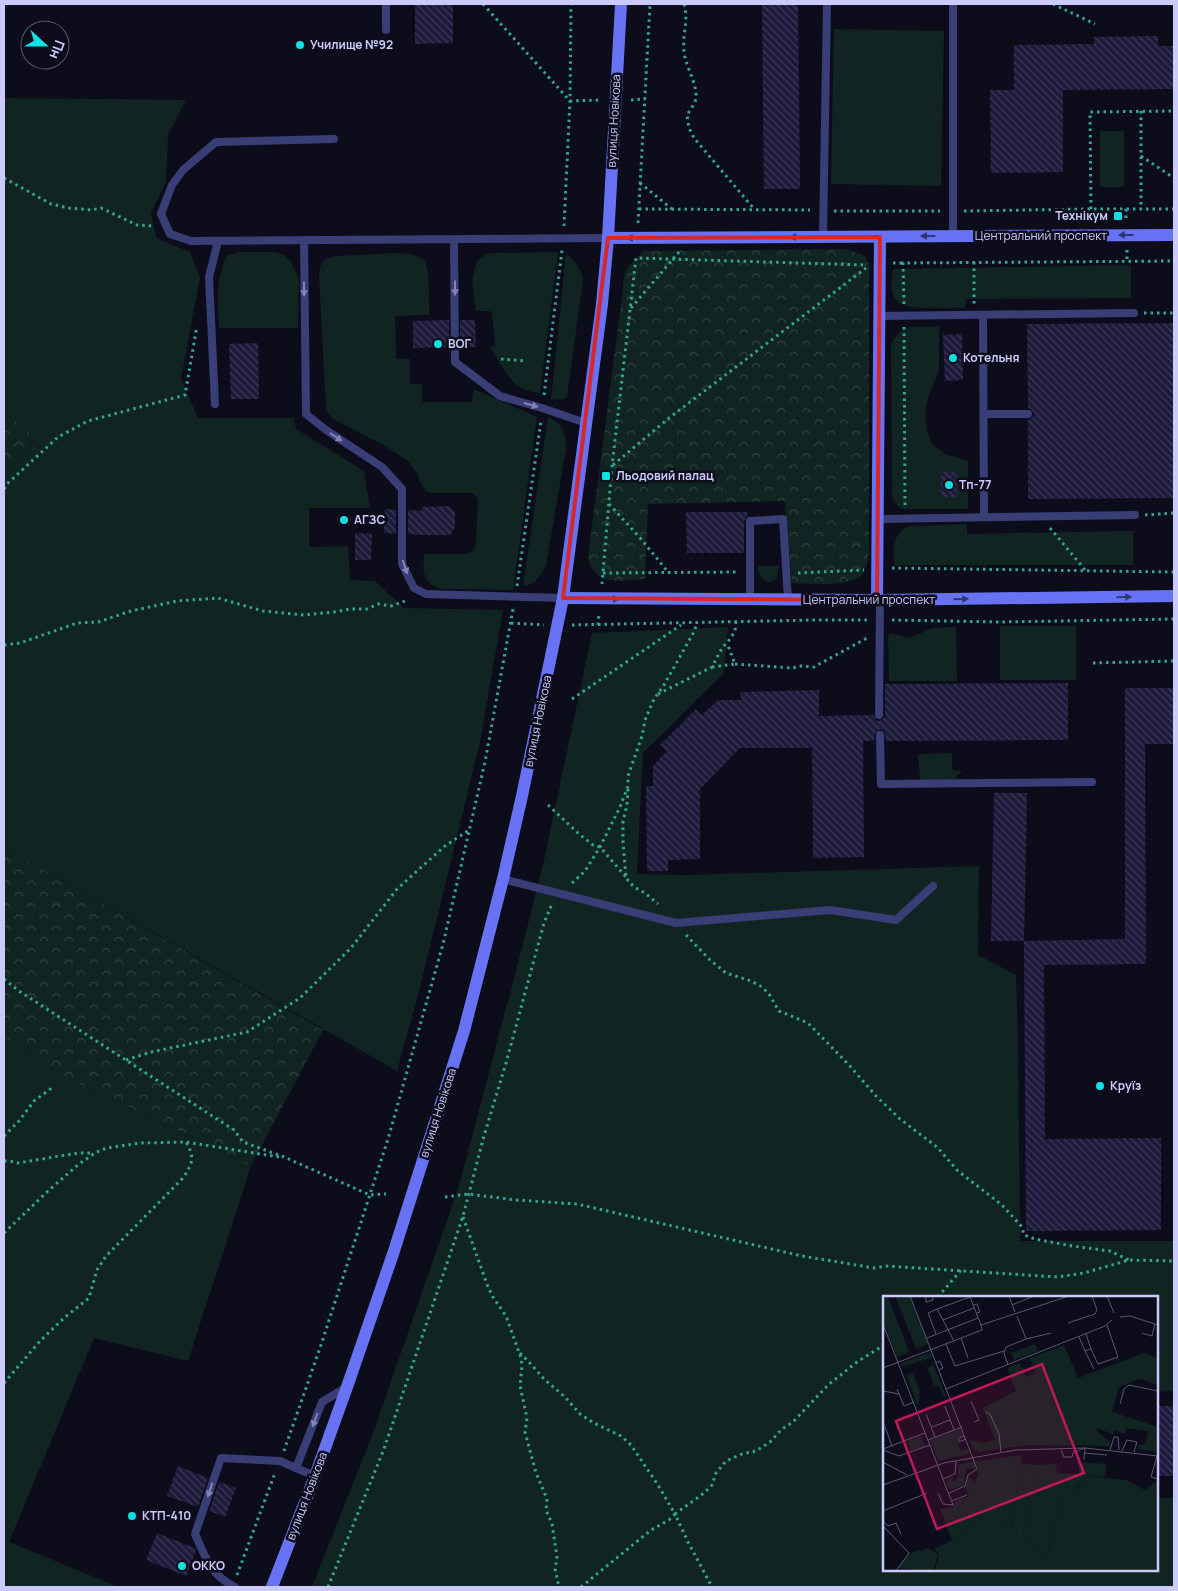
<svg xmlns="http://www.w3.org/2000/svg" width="1178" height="1591" font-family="Manrope,sans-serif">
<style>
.grass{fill:#102422}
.forest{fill:url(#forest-crowns)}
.building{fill:url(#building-back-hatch)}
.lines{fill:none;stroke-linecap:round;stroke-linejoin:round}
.path{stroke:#34a593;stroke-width:3;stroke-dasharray:2.5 4;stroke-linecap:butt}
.lane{stroke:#3a3e77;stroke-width:8}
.secondary{stroke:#6872f5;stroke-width:12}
.oneway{fill:#313572}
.oneway2{fill:#8284b9}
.marked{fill:none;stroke:#d62828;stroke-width:4;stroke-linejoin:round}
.poi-dot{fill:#0fe1e2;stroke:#0d0c1b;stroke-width:2}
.labels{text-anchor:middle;stroke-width:5;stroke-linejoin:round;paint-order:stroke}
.poi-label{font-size:12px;font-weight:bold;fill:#cbcafb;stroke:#0d0c1b;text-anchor:start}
.street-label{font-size:12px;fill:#cbcafb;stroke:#0d0c1b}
.inset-road{fill:none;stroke:#595875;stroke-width:1}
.view{fill:#c2185b;fill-opacity:0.15;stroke:#c2185b;stroke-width:2.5}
.inset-edge{fill:none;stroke:#cbcafb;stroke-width:2.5}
</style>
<defs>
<pattern id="forest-crowns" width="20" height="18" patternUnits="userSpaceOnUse" patternTransform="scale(1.25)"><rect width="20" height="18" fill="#102422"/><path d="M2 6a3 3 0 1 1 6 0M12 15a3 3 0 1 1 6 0" fill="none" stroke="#314243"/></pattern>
<pattern id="building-back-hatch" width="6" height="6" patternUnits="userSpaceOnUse" patternTransform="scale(1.25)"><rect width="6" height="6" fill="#1d1a3b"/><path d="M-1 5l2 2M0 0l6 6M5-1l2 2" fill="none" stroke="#3c3a58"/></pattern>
</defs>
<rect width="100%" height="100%" fill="#0d0c1b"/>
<g class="grass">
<path d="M834 29 944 31 941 186 831 184Z"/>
<path d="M4 98 186 100 168 135 166 182 151 213 156 238 190 252 200 277 181 379 198 418H294L296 429 364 471 370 508H309V547L348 546 350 580 375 581 404 608 503 610 480 743 419 991 397 1071 4 847V477L35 439 4 411Z"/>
<rect x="1100" y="131" width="24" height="56"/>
<path d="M239 252H276L285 256 291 262 299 278 298 328H219C218 304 215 276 228 255Z"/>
<path d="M558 252 540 393C511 392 503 367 490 347L495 346V344L492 313 490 311H476L472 281 476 263 481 258 487 254 494 253Z"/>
<path d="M395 253C405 254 420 253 425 262 430 270 429 304 429 315L395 316 396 359H410V384H422V402H472L474 389 537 417 513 590 441 589C422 583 423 571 424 554H467L474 549 476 542 478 499 473 493H432L426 491 421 484 417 474 409 462 387 447 333 419 326 411 319 275 320 267 324 260 336 256Z"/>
<path d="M566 254C575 261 581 268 583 280L567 397 563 399 551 400Z"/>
<path d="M1131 265V298L966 299 965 308C952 308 939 308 925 308 895 307 888 300 893 269Z"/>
<path d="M939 327V370L928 397 925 414 927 431 933 445 945 454 968 461V509H901L893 501 892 494 891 346C899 322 919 327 939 327Z"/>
<path d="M548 417C563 425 566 431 566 448L546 566C541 576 534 586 523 586Z"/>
<path d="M967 524V534L1133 531V565H895C892 549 892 533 910 526Z"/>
<path d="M758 566H779L777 578 771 582C761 582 759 575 758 566Z"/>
<rect x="1000" y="626" width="76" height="54"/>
<path d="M728 627 724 673 643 753 637 874 685 875 979 866 978 955 1016 975 1018 1039 1020 1241H1174V1391L1157 1392V1297H884V1570H1157V1498H1174V1587H312L373 1433 459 1186 519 959 543 865 592 633Z"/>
<path d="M956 627 957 681H889L888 637 890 633 910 638 932 628Z"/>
<path d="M952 753V770L962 771 953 781 920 780 918 754Z"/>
<path d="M4 1037 65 1077 251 1166 188 1361 94 1338 9 1542 116 1586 115 1587H4Z"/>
</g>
<g class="forest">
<path d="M845 249 865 256 869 265V553C867 560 867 569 862 575 851 587 808 584 792 583L785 501 648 504 645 579C621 580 594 588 588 557L623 289C624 266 629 266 643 251Z"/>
<path d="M4 411 35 438 4 477Z"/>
<path d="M4 847 323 1030 251 1166 65 1077 4 1037Z"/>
</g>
<g class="building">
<path d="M415 4H453V43L415 44Z"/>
<path d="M762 4H798L800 189H764Z"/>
<path d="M1158 36V46H1174V89L1063 90V172L991 173 990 90H1014V45L1094 44V37Z"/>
<path d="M449 320V347L413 348V321Z"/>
<path d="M460 320H475L476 347H460Z"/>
<path d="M1174 323V498L1028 499V420L1033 417 1034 414 1031 409 1028 408 1027 324Z"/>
<path d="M962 334 963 380 945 381 943 335Z"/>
<path d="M258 343 259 399H231L229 344Z"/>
<rect x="941" y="472" width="16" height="25"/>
<path d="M449 506 455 512V527L450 535H423L408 534V510L422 511V507Z"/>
<path d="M385 509 396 510V534L384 533Z"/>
<path d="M686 512H747V517L744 521V553H687Z"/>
<path d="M355 533 372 534 371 560H355Z"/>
<path d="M1068 683V740L886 741 885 733 880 729 875 733 874 741H863L864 857 813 858 812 748H740L700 789V859L668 860V871H647L646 786H653V766L667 751 660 745 696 709 702 715 718 700H741L740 692 819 690V716L873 715 876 720 879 721 884 718 885 715V684Z"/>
<path d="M1125 688H1174V744H1145L1146 964 1044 965 1045 1139 1161 1138V1230L1026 1231 1024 941 1125 939Z"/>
<path d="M994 793H1027L1024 941H991Z"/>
<rect x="1157" y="1406" width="17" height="70"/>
<path d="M178 1466 208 1478 198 1507 167 1496Z"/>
<path d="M219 1482 236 1488 225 1517 209 1511Z"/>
<path d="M157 1533 195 1548 196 1551 186 1576 146 1560Z"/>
</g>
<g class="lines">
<g class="path">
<path d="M483 4 570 101 602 100"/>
<path d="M684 4C689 21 682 35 684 51 685 66 697 82 696 98 695 104 690 110 687 115L689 128 694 138 755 210"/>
<path d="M1053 4 1095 24"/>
<path d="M631 100 645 99"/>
<path d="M1141 111V209"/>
<path d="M1141 156 1174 178"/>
<path d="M4 178 51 204 69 208 91 210 101 208 137 225 153 226"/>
<path d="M640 183 672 209"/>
<path d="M639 209 810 210"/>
<path d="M1091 209 1090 112 1174 111"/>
<path d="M1126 209V221"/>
<path d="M834 211H940"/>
<path d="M964 211 1091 209H1174"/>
<path d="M638 223 650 4"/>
<path d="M564 226 570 101 571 4"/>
<path d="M1127 250V262"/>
<path d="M974 262V304"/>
<path d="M893 263H903"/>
<path d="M904 304 903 263 1174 261"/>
<path d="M631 308 679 252"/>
<path d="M1144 313H1174"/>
<path d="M904 327 905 506"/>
<path d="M501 359 527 361"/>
<path d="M544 395 562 250"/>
<path d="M613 465 669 418 866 268"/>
<path d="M4 489 8 483 58 437 88 421 185 395 197 326"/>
<path d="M609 504 641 539 668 572"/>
<path d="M1145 515 1174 513"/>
<path d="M1050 528 1086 571"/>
<path d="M892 568 1174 572"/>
<path d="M603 573 739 572"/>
<path d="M798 573 864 570"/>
<path d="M602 584 612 466 636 258 865 265"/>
<path d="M517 586 541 421"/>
<path d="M892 620 1001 622 1174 619"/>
<path d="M511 623 544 625"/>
<path d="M572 625 814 620H869"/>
<path d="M598 625 599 613"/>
<path d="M4 645 20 643 77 623 98 622 131 611 177 601 218 598 263 611 304 615 334 612 350 609H367L378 604 391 606 408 600"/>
<path d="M1093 663 1174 661"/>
<path d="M735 664 792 668 801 666 814 667 867 638"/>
<path d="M712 667 735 664 727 643"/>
<path d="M658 694 712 667 722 648 730 639 735 631 736 622"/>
<path d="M572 699 681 625"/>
<path d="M628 789 627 805 623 821V842L626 878 634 887 645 893 658 904"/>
<path d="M548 805 579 834 593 845 600 847 626 877"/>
<path d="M572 883 585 871 600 847 620 807 628 786V776L642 736 645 720 654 699 664 685 695 630 696 623"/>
<path d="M686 935 710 960 726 973 751 981 762 987 769 994 779 1011 808 1023 849 1065 876 1096 900 1119 937 1147 958 1171 1002 1205 1022 1227 1024 1235 1035 1239 1072 1246 1110 1251 1129 1260"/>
<path d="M4 979 19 991 234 1130 243 1142 284 1157 370 1195 386 1194"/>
<path d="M126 1060 151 1052 247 1032 300 998 351 948 397 889 445 846 469 830"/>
<path d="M4 1136 19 1121 34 1101 53 1087"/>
<path d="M4 1161H10L18 1163 78 1153H94"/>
<path d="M445 1197 468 1194 516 1200 577 1204 802 1256 874 1268 886 1266 1057 1277 1084 1273 1129 1260 1174 1261"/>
<path d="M463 1217 488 1287 493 1297 506 1316 521 1358 522 1365 520 1386 527 1418 525 1432 536 1473 547 1499 546 1510 552 1524 557 1557 555 1569 559 1587"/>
<path d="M4 1233 48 1191 79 1164 95 1153 107 1148 140 1143 186 1142 279 1157"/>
<path d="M938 1297 961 1270"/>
<path d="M520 1353 528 1361 545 1380 565 1397 580 1414 594 1423 621 1436 631 1445 658 1485 675 1514 704 1493 712 1485 716 1473 726 1461 742 1454 756 1451 770 1442 782 1429 793 1422 828 1385 857 1362 884 1345"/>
<path d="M4 1383 40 1341 64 1318 89 1298 97 1270 106 1256 183 1178C193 1163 195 1157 186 1142"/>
<path d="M284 1451 321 1345 388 1139 443 944 485 762 513 609"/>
<path d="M237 1575 275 1473"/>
<path d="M328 1587 384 1449 463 1216 484 1136 506 1063 544 923 552 904"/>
<path d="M581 1587 651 1530 669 1520 675 1514 688 1542 712 1587"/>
</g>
<g class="lane">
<path d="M386 4V30"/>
<path d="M953 4V236"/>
<path d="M334 139 216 142 183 170 172 185 161 214 170 234 191 241 608 238"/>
<path d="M823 237 827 4"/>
<path d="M454 239 455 362 500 396 542 408 586 423"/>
<path d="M304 240 306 414 326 430 382 467 402 489V564L414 588 426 594 563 598"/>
<path d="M880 316 1134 313"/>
<path d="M983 316 984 517"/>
<path d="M215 404 209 277 218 241"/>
<path d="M984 414H1028"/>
<path d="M878 519 1135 515"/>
<path d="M750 600V521L783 519 788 600"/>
<path d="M879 715 880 600"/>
<path d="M880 735 881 784 1092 782"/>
<path d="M503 879 676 923 830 910 896 920 933 886"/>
<path d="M296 1468 315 1476"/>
<path d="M235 1587C210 1575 206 1558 195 1534L221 1458 280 1461 296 1468 322 1402 347 1387"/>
</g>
<g class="secondary">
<path d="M608 238 1174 235"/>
<path d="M563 598 880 600 1174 596"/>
<path d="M877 600 880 237"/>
<path d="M272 1587 315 1476 347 1387 393 1254 464 1031 503 879 522 796 563 598 602 304 608 238 621 4"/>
</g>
</g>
<defs><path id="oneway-solid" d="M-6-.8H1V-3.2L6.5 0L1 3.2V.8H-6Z" transform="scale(1.25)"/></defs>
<g class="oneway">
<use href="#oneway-solid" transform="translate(1126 235) rotate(180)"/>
<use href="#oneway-solid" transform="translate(928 236) rotate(180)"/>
<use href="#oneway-solid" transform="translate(797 237) rotate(180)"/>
<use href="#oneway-solid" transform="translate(634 238) rotate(180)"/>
<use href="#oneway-solid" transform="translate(1124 597) rotate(-1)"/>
<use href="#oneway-solid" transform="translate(612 599)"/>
<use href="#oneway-solid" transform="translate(961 599) rotate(-1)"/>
</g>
<g class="oneway2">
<use href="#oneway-solid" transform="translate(455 288) rotate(90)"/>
<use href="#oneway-solid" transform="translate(304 289) rotate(89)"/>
<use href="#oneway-solid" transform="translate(531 405) rotate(15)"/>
<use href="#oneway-solid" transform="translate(336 437) rotate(34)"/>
<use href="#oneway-solid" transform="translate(405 567) rotate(72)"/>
<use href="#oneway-solid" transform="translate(315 1420) rotate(111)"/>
<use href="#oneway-solid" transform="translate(210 1490) rotate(109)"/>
</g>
<path class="marked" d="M880 237 877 600 563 598 608 238Z"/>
<g class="poi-dot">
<circle cx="300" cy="45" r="5"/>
<rect x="1113" y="211" width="10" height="10" rx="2.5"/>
<circle cx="438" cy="344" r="5"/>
<circle cx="953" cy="358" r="5"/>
<rect x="601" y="471" width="10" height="10" rx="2.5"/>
<circle cx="949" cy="485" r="5"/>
<circle cx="344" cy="520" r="5"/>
<circle cx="1100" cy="1086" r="5"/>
<circle cx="132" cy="1516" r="5"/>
<circle cx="182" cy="1566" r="5"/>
</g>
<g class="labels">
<g class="poi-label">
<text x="310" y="49">Училище №92</text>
<text x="1108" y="220" text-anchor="end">Технікум</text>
<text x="448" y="348">ВОГ</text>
<text x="963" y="362">Котельня</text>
<text x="616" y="480">Льодовий палац</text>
<text x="959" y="489">Тп-77</text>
<text x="354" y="524">АГЗС</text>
<text x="1110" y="1090">Круїз</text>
<text x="142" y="1520">КТП-410</text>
<text x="192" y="1570">ОККО</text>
</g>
<g class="street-label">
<text transform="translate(614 121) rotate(-87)" y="4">вулиця Новікова</text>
<text x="1041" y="240">Центральний проспект</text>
<text x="869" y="604">Центральний проспект</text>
<text transform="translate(538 721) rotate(-78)" y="4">вулиця Новікова</text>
<text transform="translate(438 1113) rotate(-72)" y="4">вулиця Новікова</text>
<text transform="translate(307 1496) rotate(-69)" y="4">вулиця Новікова</text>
</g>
</g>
<g transform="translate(883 1296)">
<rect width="275" height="275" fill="#0d0c1b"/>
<path d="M152 48 155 55 131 64 128 57ZM181 49 195 82 261 57 275 62V89L256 83 236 91 229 116 275 131 273 156 254 153 257 148 262 149 265 135 243 132 242 138 231 134 230 139 216 132 213 134 227 146V150L147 149 92 156 86 144 101 147 112 144 100 112 133 95 124 72 137 67 143 81 153 78 147 62ZM45 57 49 58 48 62 18 71 19 67ZM50 68 63 100 61 101 56 91 51 89 44 72ZM29 76 37 95 35 111 24 80ZM38 140 42 150 28 155 24 145ZM139 159 128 233 94 215 88 235 69 244 57 213 69 212 73 205 86 200 82 191 85 183 88 181 91 187 95 180 93 165ZM91 165 93 173 83 172 81 189 67 194 63 185 68 182 70 186 76 180 74 169ZM196 166 223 168 222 181 205 180 191 194 185 190 177 206 164 261 140 239 153 169 173 168 174 177 196 178ZM46 252 55 259 50 275 14 272 27 257Z" fill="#102422"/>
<path d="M0 0H5L26 56 14 61 0 25ZM12 0H26L45 48 33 53ZM77 133 80 140 73 143 78 155 85 153 86 158 55 165 47 144ZM138 167 153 169 140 239 164 261 177 206 185 190 192 194 205 180 243 184 262 194 275 184V275H52L56 258 51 253 88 235 94 214 128 233Z" fill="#102422"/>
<path class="inset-road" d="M27 0 94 173 85 179 82 190 66 197M43 0V6L50 4 49 0M126 0 132 16M224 0 231 17M87 1 98 29M90 9 94 8 97 16 94 17M129 9 151 0M54 13 87 1M237 21 247 20 275 29M185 27 212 18 214 14 209 0M0 28 70 209 60 208 55 197M98 29 186 0M259 37 269 40 272 28M53 38 45 17 54 13 60 24M196 41 202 55 208 53 203 38M44 42 95 22M78 42 85 62M143 43 168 37M71 45 60 24 91 12M63 48 72 70 121 55M208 53 215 68 235 61 224 29M202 55 211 73M53 67 57 65 60 72 56 74M125 69 121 57 123 51 143 43 134 20M0 72 99 34 98 29M14 93 21 110 31 106M63 93 222 30 229 24M0 95 16 98M88 105 96 124 91 126M237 108 241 93 246 89 275 95M62 110 71 134M103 116 107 118 116 138 118 156M43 118 52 141M2 131 9 150M49 131 67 124M81 140 75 143 76 146 83 143M45 144 79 131M0 153 42 137M0 154 16 160 47 149M178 154 181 161H189L192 152M227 154 231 141H235L236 154M239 155 244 144 254 146 251 156M192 156 202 152 201 164M201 157 224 159M274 160 268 181 275 183M0 166 24 179M60 183 72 178 73 165M0 189 61 167 133 154 202 152 275 160M69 205 84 199M0 215 44 197M0 225 5 230 13 227 18 238M0 230 26 257 13 275"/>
<path class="view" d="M159 68 201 177 54 233 13 125Z"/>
<rect width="275" height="275" class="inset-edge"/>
</g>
<rect width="1178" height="1591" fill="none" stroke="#cbcafb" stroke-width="10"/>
<g transform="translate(45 45) rotate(111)"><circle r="24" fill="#0d0c1b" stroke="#595875"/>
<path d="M0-4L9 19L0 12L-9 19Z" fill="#0fe1e2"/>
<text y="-8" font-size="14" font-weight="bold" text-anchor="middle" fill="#cbcafb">Пн</text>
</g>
</svg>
